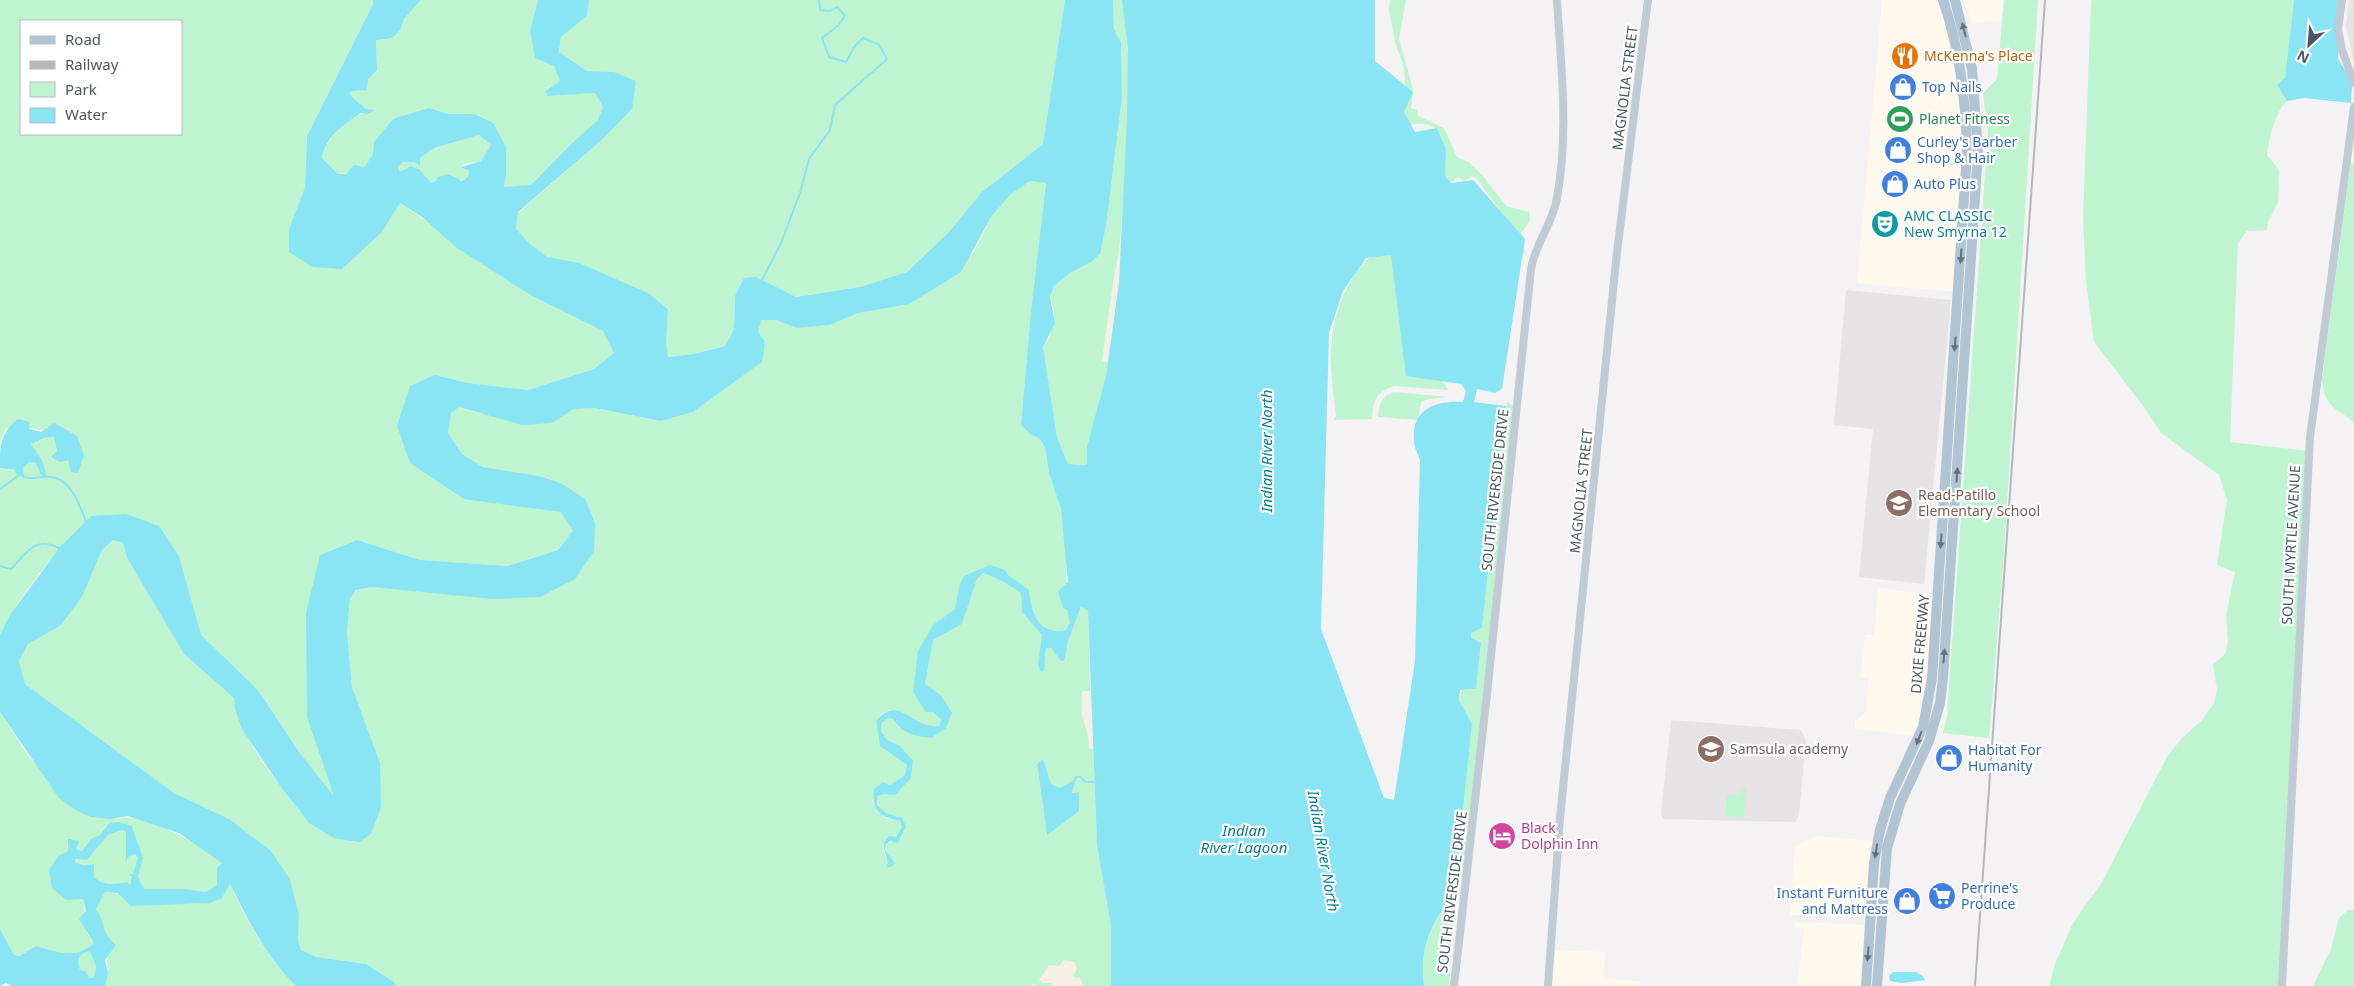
<svg xmlns="http://www.w3.org/2000/svg" width="2354" height="986" font-family="'Noto Sans',sans-serif">
<style>
.commercial{fill:#fef8ed}
.education{fill:#e6e3e5}
.green{fill:#bff4d0;fill-rule:evenodd}
.sand{fill:#f6efe3}
.water{fill:#89e4f4;fill-rule:evenodd}
.lines{fill:none;stroke-linecap:round;stroke-linejoin:round}
.stream{stroke:#89e4f4;stroke-width:2}
.minor{stroke:#c0cbd3;stroke-width:8}
.major{stroke:#b1c4d3;stroke-width:10}
.rail{stroke:#b4b8bd;stroke-width:2}
.oneway{fill:#62727e}
.labels{text-anchor:middle;stroke-width:4.5;stroke-linejoin:round;paint-order:stroke}
.food-label{font-size:14px;fill:#c56008;stroke:#fff;text-anchor:start}
.shop-label{font-size:14px;fill:#366cbe;stroke:#fff;text-anchor:start}
.street-label{font-size:14px;fill:#485762;stroke:#fff}
.leisure-label{font-size:14px;fill:#27864d;stroke:#fff;text-anchor:start}
.culture-label{font-size:14px;fill:#0d838f;stroke:#fff;text-anchor:start}
.education-label{font-size:14px;fill:#785e54;stroke:#fff;text-anchor:start}
.hotel-label{font-size:14px;fill:#b23c85;stroke:#fff;text-anchor:start}
.water-label{font-size:15px;font-style:italic;fill:#047d92;stroke:#fff}
</style>
<rect width="100%" height="100%" fill="#f5f2f3"/>
<g class="commercial">
<path d="M1882 0H1939L1950 40 1959 86 1963 145 1956 292 1857 283Z"/>
<path d="M1964 0H2004L2001 20 1972 24Z"/>
<path d="M1878 588 1934 595 1927 693 1916 736 1855 729V721L1866 712 1869 678 1860 677 1865 635H1874Z"/>
<path d="M1816 836 1874 841 1867 918 1790 915 1795 846Z"/>
<path d="M1795 922 1867 925 1862 986H1797L1804 929 1794 927Z"/>
<path d="M1553 950 1605 952 1604 979 1640 981V986H1551Z"/>
</g>
<g class="education">
<path d="M2349 0H2354V65L2346 26Z"/>
<path d="M1846 290 1951 300 1924 584 1859 577 1873 429 1834 425Z"/>
<path d="M1671 720 1801 730 1806 740 1799 815 1796 822 1663 819 1661 814Z"/>
</g>
<g class="green">
<path d="M0 0H373V4L307 136 305 187 289 229 382 232 400 203 532 296 603 331 614 353 594 369 528 390 468 383 435 375 397 426 524 505 561 512 573 531 558 550 508 566 420 560 357 540 320 555 335 798 299 752 258 690 200 635 179 556 91 516C56 551 22 590 0 635V468L16 471 17 476 23 477V468L29 461 36 463 42 478V460L31 444 45 438 54 437 57 451 52 457 77 436 29 428H6L0 441ZM21 21H181V134H21Z"/>
<path d="M421 0H538L530 30 554 66 560 81 545 90 548 96 595 93 603 107 599 120 571 144 531 185 504 188 506 176V147L474 114H449L429 108 374 142 373 154 364 167C355 169 347 174 338 174L322 158C329 133 349 116 375 110L366 109 350 95 351 91 377 70 376 40 400 30 404 19Z"/>
<path d="M589 0H1065L1043 144 982 192 948 233 907 272 860 287 796 297 777 288 735 296 734 329 725 346 694 354 667 357 666 344 668 308 579 263 548 258 530 244 516 229 518 213 603 139 632 109 614 72 587 71 559 52 561 37 587 16Z"/>
<path d="M1113 0H1123C1125 26 1129 52 1129 79 1131 174 1118 268 1102 361L1108 362 1106 376 1087 465 1068 464 1057 437 1043 347 1050 337 1054 310 1050 297 1054 286 1070 273 1091 262 1100 254 1106 226 1122 96 1121 43 1114 30Z"/>
<path d="M1390 0H1406L1399 39 1413 89 1411 108 1417 110 1418 116 1444 128 1457 157 1470 163 1483 176 1506 206 1529 212 1530 221 1521 233 1525 252 1521 255 1512 227 1478 180 1473 176 1464 181 1458 177 1451 183 1445 179C1444 153 1450 117 1410 125L1404 113 1407 105 1404 67 1396 45 1389 11Z"/>
<path d="M2004 0H2038L2004 553 1989 738 1943 733 1947 716 1988 132 1983 93 1997 79Z"/>
<path d="M2091 0H2294L2285 77 2277 85 2287 101C2275 112 2269 139 2267 155L2279 170 2278 202 2268 222 2267 230 2247 231 2238 243 2230 442 2309 451 2282 986H2049L2055 964 2073 923 2102 882 2167 757 2181 739 2201 721 2214 703 2217 690 2213 665 2225 654 2228 642 2226 615 2235 572 2217 565 2227 500 2219 475 2161 433 2144 407 2094 342 2086 282 2083 217Z"/>
<path d="M479 135 491 145 481 161 464 164 461 167 469 171 468 177C457 185 444 177 431 183L420 170 400 172 398 167 403 162H414L434 148Z"/>
<path d="M2351 162 2354 164V423C2335 405 2326 411 2322 380Z"/>
<path d="M1030 181 1046 182 1031 311 1021 425 1031 435 1039 438 1045 447 1049 473 1061 509 1066 551 1067 608 1070 623 1066 630C1037 635 1032 613 1029 590L990 565 959 586 955 609 934 624 913 692 929 711 933 712 943 720 939 726 928 727 890 710 882 713 876 721 880 746 907 765 905 775 890 785 883 783 872 801 886 818 900 821 902 828 896 837H889C880 845 884 852 888 862H895L885 850 886 844 902 837V818L886 813 877 805V796L884 794H895L911 778 913 761 900 746 887 740 881 731 882 722 888 718 893 719 899 728H946L941 695 925 684 933 640 962 624 977 579 983 573 1002 581 1021 593 1022 612 1042 635 1038 664 1045 662 1046 648H1051L1061 661H1064L1068 642 1081 605 1088 611 1090 691H1082V715L1088 735 1089 748 1093 749 1097 845 1111 926V986H1083L1080 978H1073V973L1051 983 1053 986H1036L1033 984 1032 986H396L394 982 366 964 317 957 301 950 298 941 299 915 229 819 174 793 25 684 19 661 28 644 60 626 82 597 102 550 113 540 123 543 127 558 184 654 234 698C238 738 284 791 309 823L380 763 352 687 347 631 350 599 357 590 372 587 427 592 594 551 561 483 539 476 483 467 462 454 448 433 451 413 459 407 478 413 552 423 574 409 595 408 661 421 693 412 762 362 757 332 761 320H776L797 328 830 325 858 313 881 308 974 252 991 217 1010 195ZM1043 760 1051 784 1060 788 1072 781 1075 784 1072 793 1078 792 1047 835 1037 765Z"/>
<path d="M1391 253 1437 378 1445 384 1448 390 1394 386C1376 392 1373 401 1372 419L1334 420 1336 416C1333 388 1328 358 1333 330 1337 308 1353 264 1376 254 1380 253 1387 253 1391 253Z"/>
<path d="M1394 392 1448 397 1429 399 1421 402 1418 420 1378 417C1379 404 1381 396 1394 392Z"/>
<path d="M1507 402 1513 406 1512 418 1466 862 1455 911 1449 986H1424C1419 953 1431 920 1454 897L1472 724 1459 700 1462 690 1476 689 1481 643 1471 638V633L1482 628Z"/>
<path d="M0 712 30 759 117 819C147 810 198 846 223 862L217 868V885L206 892 184 889H144L138 877 143 858 132 826 119 822 106 826 100 835 92 838 82 851 67 845 68 851 58 856 49 870 52 888 66 899H83L87 933 94 943C75 960 58 953 36 946L19 956 14 955 0 929Z"/>
<path d="M1741 788 1746 789 1744 818 1725 816 1727 794 1740 795Z"/>
<path d="M122 830 126 832V861L128 857 135 854 138 858 130 885 127 882C115 884 103 886 94 877V864L83 865 75 862 74 859 87 860 108 835Z"/>
<path d="M230 882C244 920 268 957 296 986H105C110 968 107 925 96 909L105 892 184 904 210 903Z"/>
<path d="M2348 910H2354V986H2313L2331 949 2339 918Z"/>
<path d="M90 950 96 967 95 978C79 979 69 956 90 950Z"/>
</g>
<g class="sand">
<path d="M1124 191 1119 283 1108 362 1102 361 1115 269 1118 267Z"/>
<path d="M1082 691H1090L1093 749 1089 748 1088 735 1082 715Z"/>
<path d="M1064 960 1075 962 1077 968 1073 977 1080 978 1083 986H1053L1051 983H1043L1039 980 1049 965 1059 966Z"/>
</g>
<g class="water">
<path d="M373 0H421L404 19 400 30 392 38 376 40 377 70 368 79 367 90 351 91 350 95 366 109 375 110 367 114 361 113C342 126 327 135 322 158L338 174H346L354 165 364 167 373 154 374 142 393 119 429 108 449 114H474L493 123 506 147V176L504 187 531 185 571 144 598 120 603 107 595 93 548 96 545 91 560 81 554 66 535 58 530 30 538 0H589L587 16 561 37 559 52 587 71 614 72 636 81 632 109 603 139 518 212 516 229 530 244 547 257 579 263 648 293 668 309 666 344 668 357 694 354 725 346 734 329 735 296 744 278 756 277 796 297 860 287 907 272 948 233 982 192 1043 144 1065 0H1113L1114 29 1121 43 1122 96 1106 226 1100 254 1091 262 1070 273 1054 286 1050 297 1055 323 1043 347 1057 437 1068 464 1087 465V447L1106 376 1119 283 1127 119 1128 50 1122 0H1375V61L1413 92 1404 112 1415 132 1437 128 1446 149 1445 176 1451 183 1473 180 1525 239 1502 389 1495 393 1477 389 1474 402 1506 406 1482 628 1471 633V638L1481 643 1476 689 1460 690 1459 700 1472 724 1454 897C1430 920 1419 953 1424 986H1111V926L1097 845 1088 611 1081 606 1068 642 1064 661H1061L1051 648H1046L1044 671 1041 672 1038 664 1042 635 1022 612 1021 593 1002 581 983 573 977 579 962 624 933 640 925 684 941 695 952 713 946 728 931 738C914 736 903 734 893 719L888 718 882 722 881 731 887 740 900 746 913 761 911 778 895 795 884 794 877 796V805L886 813 902 818 906 826 898 843 891 841 886 844 885 850 895 863 891 867H887C890 854 877 848 889 836L896 837 902 827 900 821C880 817 871 810 874 789L883 782 890 785 905 775 907 765 880 746 876 721C899 693 911 729 939 726L942 720 933 712H926L913 692 918 651 934 624 955 609 959 586 964 576 990 565 1005 570 1008 575 1029 590C1032 613 1037 635 1066 630L1070 623 1067 609 1063 608 1058 591 1068 582 1061 509 1049 473 1045 447 1039 438 1031 435 1021 425 1031 311 1046 183 1030 181 1010 195 991 217 961 272 909 304 858 313 830 325 797 328 776 320H761L758 332 765 342 762 362 693 412 661 421 595 408 574 409 552 423 522 425 459 407 451 413 448 433 462 454 483 467 539 476 561 483 585 499 595 523 594 551 575 579 540 597 493 599 372 587 356 590 350 599 347 631 352 687 380 763 381 807 371 834 359 842 334 838 309 823 280 786 242 729 235 709 234 698 184 654 127 558 123 543 113 540 102 550 82 597 60 626 28 644 19 661 25 684 174 793 229 819 270 850 290 879 299 915 298 941 301 950 317 957 366 964 394 982 396 986H296C267 957 247 920 230 883L222 898 210 903 131 906 118 893 105 892 96 909C107 925 100 931 116 945L105 960 108 973 105 986H12L6 983 0 986V929L14 955 19 956 36 946C58 952 75 960 94 943L79 919 86 911 83 899 66 900 52 888 49 870 58 856 68 851V839L79 841 76 849 82 851 92 838 100 835 109 823 119 822 132 826 143 858 138 877 144 889H184L206 892 217 885V868L222 863 179 833 128 816 111 819 91 817 77 811 59 798 0 712V635L10 615 60 547 91 516 126 514 159 526 179 556 201 635 258 690 299 752 334 796 307 717 306 613 320 555 357 540 420 560 508 566 558 550 573 531 561 512 464 499 410 463 397 426 410 386 435 375 468 383 528 390 594 369 614 353 603 331 532 296 457 248 422 217 400 203 382 232 342 269 312 267 289 252V229L305 187 307 136 373 4ZM479 135 491 145 481 161 461 167 469 171 468 177 462 181 448 174 438 177 436 181 431 183 420 170 411 166 400 172 398 167 403 162H414L420 165V158L434 148ZM1391 255 1406 376 1461 384 1466 391 1463 402C1437 400 1411 408 1414 441 1414 447 1418 454 1420 460L1415 661 1394 800 1384 798 1321 629 1329 333 1343 291 1366 258ZM122 830 126 832V862L128 857 135 854 138 858 133 874H129L132 877 130 885 127 882C115 884 103 886 94 877V864L83 865 75 862V859L87 860 108 835ZM90 951 96 967 94 978H90L85 971 80 970C76 960 79 953 90 951Z"/>
<path d="M2294 0H2339L2338 59 2346 71 2352 86 2351 103 2304 98 2287 101 2277 85 2285 77Z"/>
<path d="M18 419 30 422 29 429 41 432 54 423 77 436 84 455 78 473 71 472 68 460 60 462 51 457 57 451 54 437 44 438 31 444 42 460 47 477 42 478 36 463 29 462 23 468 24 477 17 476 15 470 0 468C0 444 0 434 18 419Z"/>
<path d="M1043 759 1051 784 1060 788 1072 781 1075 783 1072 793 1079 792V811L1047 835 1037 764Z"/>
<path d="M1893 972H1915L1923 976 1925 980 1902 983 1890 981 1889 976Z"/>
</g>
<g class="lines">
<g class="stream">
<path d="M762 280 781 243 800 193 809 159 830 130 835 105 887 59 879 45 863 38 855 46 846 62 829 57 822 38 839 25 845 16 837 7 830 11 820 10 819 0"/>
<path d="M23 477C33 480 40 476 50 477 71 478 79 505 86 521"/>
<path d="M0 489 18 476"/>
<path d="M0 566 11 569C27 552 35 536 59 548"/>
<path d="M1074 782 1076 777H1080L1086 782H1095"/>
</g>
<g class="minor">
<path d="M2342 0 2338 29 2342 50 2354 83"/>
<path d="M1454 986 1487 694 1531 269C1535 244 1553 223 1557 198 1569 132 1561 66 1557 0"/>
<path d="M1548 986 1560 818 1616 261 1648 0"/>
<path d="M2282 986 2310 437 2354 107"/>
</g>
<g class="major">
<path d="M1866 986 1874 863 1880 830 1890 798 1923 727 1932 678 1967 152C1966 101 1960 49 1943 0"/>
<path d="M1877 986 1887 848 1900 804 1929 741 1940 703 1943 678 1978 152 1972 69 1955 0"/>
</g>
<path class="rail" d="M1975 986 2045 0"/>
</g>
<defs><path id="oneway-solid" d="M-6-.8H1V-3.2L6.5 0L1 3.2V.8H-6Z" transform="scale(1.25)"/></defs>
<g class="oneway">
<use href="#oneway-solid" transform="translate(1964 30) rotate(-104)"/>
<use href="#oneway-solid" transform="translate(1961 256) rotate(94)"/>
<use href="#oneway-solid" transform="translate(1955 344) rotate(94)"/>
<use href="#oneway-solid" transform="translate(1957 475) rotate(-86)"/>
<use href="#oneway-solid" transform="translate(1941 541) rotate(94)"/>
<use href="#oneway-solid" transform="translate(1944 656) rotate(-86)"/>
<use href="#oneway-solid" transform="translate(1919 738) rotate(111)"/>
<use href="#oneway-solid" transform="translate(1876 851) rotate(99)"/>
<use href="#oneway-solid" transform="translate(1868 954) rotate(94)"/>
</g>
<defs>
<g id="restaurant-disc" transform="scale(1.4375)"><circle r="9.5" fill="#e8710a" stroke="#fff"/><path d="M-5-6h1v4h1v-4h1v4h1v-4h1v5L-1.5 .5V6h-2V.5L-5-1ZM5-6V6H3V1.5H1.5Q1.5-4 5-6Z" fill="#fff"/></g>
<g id="shop-disc" transform="scale(1.4375)"><circle r="9.5" fill="#3f7fe0" stroke="#fff"/><path d="M-5-2.5h2.3a2.7 3.5 0 0 1 5.4 0H5L5.5 6h-11ZM-1.5-2.5h3a1.5 2.3 0 0 0-3 0Z" fill="#fff"/></g>
<g id="stadium-disc" transform="scale(1.4375)"><circle r="9.5" fill="#2e9e5b" stroke="#fff"/><path d="M0-5a6.5 5 0 1 0 0 10a6.5 5 0 1 0 0-10ZM-3.5-1.8h7v3.6h-7Z" fill="#fff"/></g>
<g id="theatre-disc" transform="scale(1.4375)"><circle r="9.5" fill="#0f9aa8" stroke="#fff"/><path d="M-5-5.5Q0-4 5-5.5V0Q5 5 0 6Q-5 5-5 0ZM-3.3-2.5H-1v1.5H-3.3ZM1-2.5H3.3v1.5H1ZM-2.8 1Q0 5.5 2.8 1Z" fill="#fff"/></g>
<g id="school-disc" transform="scale(1.4375)"><circle r="9.5" fill="#8d6e63" stroke="#fff"/><path d="M0-5L7-2L0 1L-7-2ZM-4 1L0 2.5L4 1V4Q0 6-4 4Z" fill="#fff"/></g>
<g id="hotel-disc" transform="scale(1.4375)"><circle r="9.5" fill="#d1479c" stroke="#fff"/><path d="M-6-4.5h1.5V1H6V5H4.5V3h-9V5H-6ZM-4 0a1.8 1.8 0 1 1 3.6 0ZM.5 0V-2.5h3Q6-2.5 6 0Z" fill="#fff"/></g>
<g id="supermarket-disc" transform="scale(1.4375)"><circle r="9.5" fill="#3f7fe0" stroke="#fff"/><path d="M-6-5.5h2.5l.6 2H6L4.5 2H-2.5L-4.4-4H-6ZM-1.5 3.2a1.3 1.3 0 1 0 .1 0ZM3 3.2a1.3 1.3 0 1 0 .1 0Z" fill="#fff"/></g>
</defs>
<g fill-rule="evenodd">
<use href="#restaurant-disc" x="1905" y="56"/>
<use href="#shop-disc" x="1903" y="87"/>
<use href="#stadium-disc" x="1900" y="119"/>
<use href="#shop-disc" x="1898" y="150"/>
<use href="#shop-disc" x="1895" y="184"/>
<use href="#theatre-disc" x="1885" y="224"/>
<use href="#school-disc" x="1899" y="503"/>
<use href="#school-disc" x="1711" y="749"/>
<use href="#shop-disc" x="1949" y="758"/>
<use href="#hotel-disc" x="1502" y="836"/>
<use href="#supermarket-disc" x="1942" y="896"/>
<use href="#shop-disc" x="1907" y="901"/>
</g>
<g class="labels">
<g class="food-label">
<text x="1924" y="61">McKenna's Place</text>
</g>
<g class="shop-label">
<text x="1922" y="92">Top Nails</text>
<text x="1917" y="147">Curley's Barber<tspan x="1917" dy="16">Shop &amp; Hair</tspan></text>
<text x="1914" y="189">Auto Plus</text>
<text x="1968" y="755">Habitat For<tspan x="1968" dy="16">Humanity</tspan></text>
<text x="1961" y="893">Perrine's<tspan x="1961" dy="16">Produce</tspan></text>
<text x="1888" y="898" text-anchor="end">Instant Furniture<tspan x="1888" dy="16">and Mattress</tspan></text>
</g>
<g class="street-label">
<text transform="translate(1625 88) rotate(-83)" y="5">MAGNOLIA STREET</text>
<text transform="translate(1495 490) rotate(-84)" y="5">SOUTH RIVERSIDE DRIVE</text>
<text transform="translate(1581 491) rotate(-84)" y="5">MAGNOLIA STREET</text>
<text transform="translate(2291 545) rotate(-87)" y="5">SOUTH MYRTLE AVENUE</text>
<text transform="translate(1920 644) rotate(-85)" y="5">DIXIE FREEWAY</text>
<text transform="translate(1452 892) rotate(-83)" y="5">SOUTH RIVERSIDE DRIVE</text>
</g>
<g class="leisure-label">
<text x="1919" y="124">Planet Fitness</text>
</g>
<g class="culture-label">
<text x="1904" y="221">AMC CLASSIC<tspan x="1904" dy="16">New Smyrna 12</tspan></text>
</g>
<g class="education-label">
<text x="1918" y="500">Read-Patillo<tspan x="1918" dy="16">Elementary School</tspan></text>
<text x="1730" y="754">Samsula academy</text>
</g>
<g class="hotel-label">
<text x="1521" y="833">Black<tspan x="1521" dy="16">Dolphin Inn</tspan></text>
</g>
<g class="water-label">
<text transform="translate(1267 451) rotate(-90)" y="5">Indian River North</text>
<text x="1244" y="836">Indian<tspan x="1244" dy="17">River Lagoon</tspan></text>
<text transform="translate(1323 851) rotate(80)" y="5">Indian River North</text>
</g>
</g>
<rect x="20" y="20" width="162" height="115" fill="#ffffff" stroke="#b6bcc0"/>
<rect x="30" y="36" width="25" height="8" fill="#b1c4d3" stroke="#b6bcc0"/>
<text x="65" y="45" font-size="15" fill="#485762">Road</text>
<rect x="30" y="61" width="25" height="8" fill="#b4b8bd" stroke="#b6bcc0"/>
<text x="65" y="70" font-size="15" fill="#485762">Railway</text>
<rect x="30" y="82" width="25" height="15" fill="#bff4d0" stroke="#b6bcc0"/>
<text x="65" y="95" font-size="15" fill="#485762">Park</text>
<rect x="30" y="108" width="25" height="15" fill="#89e4f4" stroke="#b6bcc0"/>
<text x="65" y="120" font-size="15" fill="#485762">Water</text>
<g transform="translate(2309 45) rotate(206)" stroke="#ffffff" stroke-width="4" paint-order="stroke">
<path d="M0-4L9 19L0 12L-9 19Z" fill="#485762"/>
<text y="-8" font-size="14" font-weight="bold" text-anchor="middle" fill="#485762">N</text>
</g>
</svg>
